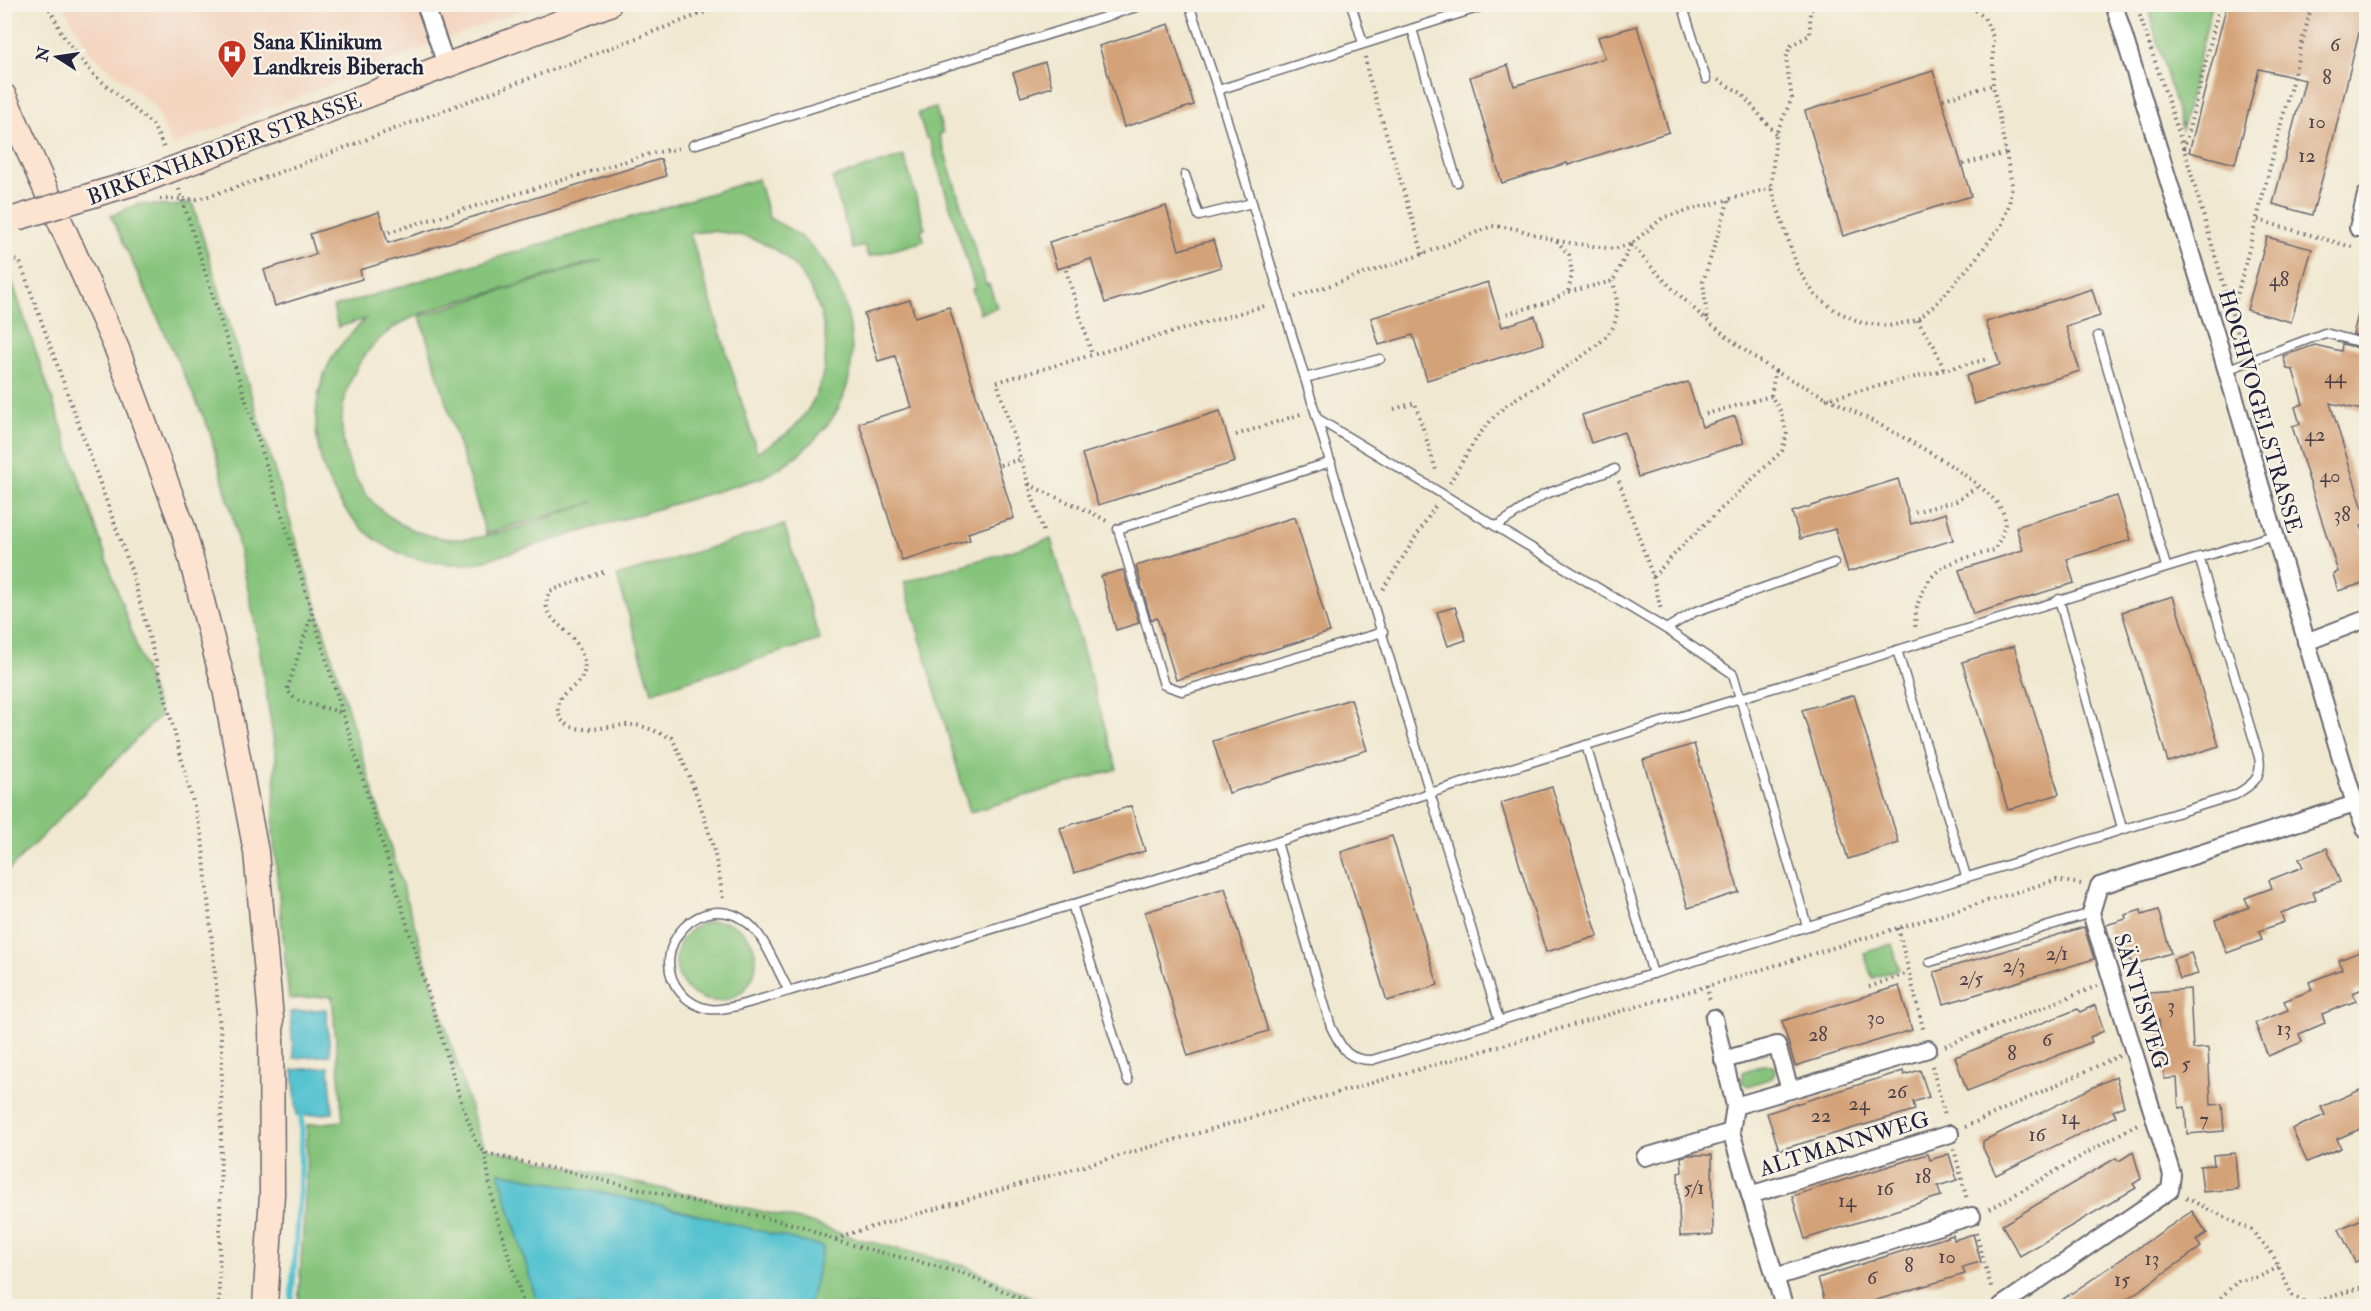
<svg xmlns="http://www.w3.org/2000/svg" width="2371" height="1311" font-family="'IM FELL Double Pica',serif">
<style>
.built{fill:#f3d4bf}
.green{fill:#86c47b;stroke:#54735b;stroke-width:1.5;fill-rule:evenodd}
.water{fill:#57c3d0;stroke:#3c7286;stroke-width:1.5}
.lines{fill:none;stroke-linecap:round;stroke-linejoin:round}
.stream{stroke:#57c3d0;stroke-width:6}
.building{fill:#d4a278}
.service-casing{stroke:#6a676f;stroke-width:11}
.minor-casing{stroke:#6a676f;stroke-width:20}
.secondary-casing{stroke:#6a676f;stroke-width:27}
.path{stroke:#6a676f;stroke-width:4;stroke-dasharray:1.5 4.5;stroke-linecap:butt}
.service{stroke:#fff;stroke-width:8}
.minor{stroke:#fff;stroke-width:16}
.secondary{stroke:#fde4d1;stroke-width:24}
.secondary-bridge-casing{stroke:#6a676f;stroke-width:27;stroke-linecap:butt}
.secondary-bridge{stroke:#fde4d1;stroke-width:24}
.labels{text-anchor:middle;stroke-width:5;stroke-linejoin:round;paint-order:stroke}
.number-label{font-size:20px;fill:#4e424a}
.poi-label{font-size:22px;font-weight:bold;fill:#22223b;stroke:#f7f3e8;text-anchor:start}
.street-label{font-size:22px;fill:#22223b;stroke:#f7f3e8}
</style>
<rect width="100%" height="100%" fill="#f7f3e8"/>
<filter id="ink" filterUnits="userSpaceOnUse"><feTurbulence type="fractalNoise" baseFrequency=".0167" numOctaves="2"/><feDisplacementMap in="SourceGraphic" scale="12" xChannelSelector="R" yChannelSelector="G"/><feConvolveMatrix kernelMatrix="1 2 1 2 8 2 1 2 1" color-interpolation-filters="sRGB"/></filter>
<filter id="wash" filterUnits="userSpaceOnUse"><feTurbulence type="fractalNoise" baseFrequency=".008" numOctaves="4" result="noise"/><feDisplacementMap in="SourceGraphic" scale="24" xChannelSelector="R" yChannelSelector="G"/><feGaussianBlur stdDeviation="1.35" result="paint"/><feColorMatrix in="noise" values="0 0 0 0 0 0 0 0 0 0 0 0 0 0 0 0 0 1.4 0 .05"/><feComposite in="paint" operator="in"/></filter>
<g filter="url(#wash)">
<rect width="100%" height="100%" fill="#f0e8d0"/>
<path class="built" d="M63 5H534L172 146 155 107 91 53Z"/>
<g class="green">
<path d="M2147 5H2212L2182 129Z"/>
<path d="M936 108 943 133 939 134 986 285 989 284 997 308 980 313 972 289 975 288 929 138H926L918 113Z"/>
<path d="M904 156 925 228 921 230 924 241 868 257 865 246 853 249 832 178Z"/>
<path d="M758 179 769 218C778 223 788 227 797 234 850 274 871 363 831 420 812 446 790 463 761 478L472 564C448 565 427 563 405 555 327 526 291 424 335 353 344 340 355 330 365 319L338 327 333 307ZM712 231C739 234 764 239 785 257 833 298 841 379 795 426 785 437 771 444 757 452L690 233ZM602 260 420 316 486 534 594 502C558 514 485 543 450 539 345 529 304 404 384 335 415 308 476 298 515 286 544 277 573 266 602 260Z"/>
<path d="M192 202 479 1135 486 1148 808 1222 851 1237 966 1266 1050 1306H298L306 1186 307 1125 343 1121 332 996 289 999 273 833 276 756 256 628 232 514 209 429 111 216 137 204 174 206Z"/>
<path d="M6 264 160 715 5 874 4 265Z"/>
<path d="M784 525 820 640 652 692 617 576Z"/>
<path d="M1051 539 1117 769 970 812 904 582Z"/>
<circle cx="716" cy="961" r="40"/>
<path d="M1892 944 1899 969 1872 978 1864 953Z"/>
<path d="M1766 1064 1774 1067 1775 1073 1772 1078 1748 1086 1742 1082V1072Z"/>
</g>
<g class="water">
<path d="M326 1009 330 1055 294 1058 290 1012Z"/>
<path d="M329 1067 333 1113 297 1116 293 1070Z"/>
<path d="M499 1172 659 1205 823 1247 809 1306H538Z"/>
</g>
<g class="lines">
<path class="stream" d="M291 1306 300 1189 302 1109"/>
</g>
<g id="blocks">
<g class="building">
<path d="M2227 4H2366L2334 136 2312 215 2273 204 2305 80 2259 69 2235 164 2189 152Z"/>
<path d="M1169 24 1194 105 1124 127 1099 46Z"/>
<path d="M1637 26 1669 132 1568 165 1567 163 1502 183 1470 77 1508 65 1514 86 1605 58 1598 37Z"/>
<path d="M1045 62 1052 87 1021 97 1013 73Z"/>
<path d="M1933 71 1971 196 1843 236 1805 111Z"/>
<path d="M661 159 666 176 360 270 362 279 275 306 264 270 316 254 310 234 379 212 388 243Z"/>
<path d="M1166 206 1179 250 1213 240 1221 267 1105 303 1091 259 1057 269 1049 242Z"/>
<path d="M2267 237 2312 249 2291 322 2247 310Z"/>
<path d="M1488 282 1502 327 1535 316 1544 344 1427 380 1413 335 1379 345 1371 318Z"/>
<path d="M2092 289 2100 316 2066 327 2080 371 1974 404 1966 376 2000 365 1986 322Z"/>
<path d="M910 300 915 317 949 307 1014 518 968 533 970 540 902 561 859 423 911 407 895 356 878 361 864 314Z"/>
<path d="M2361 304H2367V338L2353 334Z"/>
<path d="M2342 344 2367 350V411L2330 403 2367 522 2361 526 2367 541V582L2338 591 2333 574 2338 572 2292 426 2300 424 2295 407 2303 404 2293 370 2287 369 2283 356 2315 345 2341 351Z"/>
<path d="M1688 382 1702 427 1735 416 1744 443 1638 477 1624 432 1591 443 1582 415Z"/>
<path d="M1220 411 1235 462 1098 505 1082 454Z"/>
<path d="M1898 479 1911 524 1946 513 1953 540 1848 572 1835 529 1800 539 1792 512Z"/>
<path d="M2117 496 2131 540 2067 559 2074 583 1973 614 1959 570 2023 550 2016 527Z"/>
<path d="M1295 517 1330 632 1176 680 1157 618 1151 620 1136 566Z"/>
<path d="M1123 570 1139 623 1116 630 1101 576Z"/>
<path d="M2173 596 2219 746 2168 762 2122 612Z"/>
<path d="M1455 607 1466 640 1448 646 1437 612Z"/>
<path d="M2014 646 2059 794 2008 810 1962 662Z"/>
<path d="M1854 695 1899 843 1848 859 1802 710Z"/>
<path d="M1351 699 1367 750 1229 793 1213 741Z"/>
<path d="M1694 744 1739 892 1688 908 1643 760Z"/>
<path d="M1552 787 1598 936 1546 952 1501 803Z"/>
<path d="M1131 806 1145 851 1074 873 1060 828Z"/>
<path d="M1392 836 1438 985 1387 1001 1341 852Z"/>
<path d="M2327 848 2340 882 2313 892 2316 900 2281 913 2284 922 2259 931 2262 940 2227 953 2215 920 2249 907 2245 898 2272 888 2269 880 2303 867 2299 859Z"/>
<path d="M1225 888 1268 1031 1188 1056 1145 912Z"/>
<path d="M2141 910 2142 915 2158 910 2171 953 2132 965 2130 959 2122 961 2119 951 2114 953 2106 925 2126 919 2125 915Z"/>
<path d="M2084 927 2094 959 1944 1004 1934 972Z"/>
<path d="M2367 949V987L2353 993 2356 1001 2322 1014 2325 1023 2299 1034 2302 1042 2268 1056 2255 1023 2288 1010 2284 1001 2312 990 2309 982 2342 969 2339 960Z"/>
<path d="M2191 953 2198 974 2180 979 2173 959Z"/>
<path d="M1899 986 1912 1030 1795 1066 1782 1021Z"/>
<path d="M2190 989 2193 1049 2208 1048 2211 1105 2222 1104 2224 1131 2187 1134 2185 1107 2179 1108 2177 1078 2164 1079 2159 1020 2152 1021 2150 992Z"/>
<path d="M2095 1005 2104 1031 2090 1037 2092 1042 1967 1091 1955 1057 2078 1009 2080 1012Z"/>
<path d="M1920 1070 1929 1097 1913 1102 1915 1110 1779 1150 1767 1113 1903 1071 1904 1075Z"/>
<path d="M2116 1076 2124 1106 2113 1111 2116 1116 1996 1175 1983 1148V1141Z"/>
<path d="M2367 1087V1126L2337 1139 2341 1148 2307 1162 2292 1129 2325 1115 2321 1107Z"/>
<path d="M2133 1152 2141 1179 2133 1184 2136 1188 2020 1256 2002 1225 2116 1158 2119 1161Z"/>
<path d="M2235 1153 2238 1189 2203 1192 2200 1166 2214 1165 2213 1155Z"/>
<path d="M1928 1154 1930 1160 1949 1154 1957 1180 1938 1186 1941 1196 1805 1239 1792 1196Z"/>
<path d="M1688 1155H1712L1713 1235 1680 1236 1678 1173 1682 1172 1681 1157Z"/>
<path d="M2192 1211 2207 1233 2196 1240 2201 1247 2140 1290 2116 1306H2053Z"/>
<path d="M2367 1217V1257L2355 1262 2339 1229Z"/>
<path d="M1973 1234 1981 1262 1962 1267 1965 1274 1856 1306H1826L1818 1278 1953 1235 1954 1240Z"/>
</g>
</g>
</g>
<g filter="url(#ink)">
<use href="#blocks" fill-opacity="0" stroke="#6a676f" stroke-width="1.5"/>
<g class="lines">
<g class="service-casing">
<g id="service">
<path d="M1189 4 1218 90"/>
<path d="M1351 4 1363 43"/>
<path d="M1490 4 1218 90 1430 793 2274 535"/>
<path d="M1682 4 1706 79"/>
<path d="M1412 29 1457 182"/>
<path d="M693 145 1146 4"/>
<path d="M1185 175 1199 216 1252 203"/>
<path d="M2098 336 2166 566"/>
<path d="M2226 370 2325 333 2366 344"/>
<path d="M1305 378 1380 359"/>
<path d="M1318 419 1666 629 1733 674 1807 926"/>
<path d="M1331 462 1118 529 1164 685 1182 691 1383 632"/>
<path d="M1497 526 1543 495 1615 469"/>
<path d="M2059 599 2122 828"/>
<path d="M1666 629 1694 612 1834 563"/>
<path d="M1897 650 1966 876"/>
<path d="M1586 745 1653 974"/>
<path d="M1277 842 1331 1027C1342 1048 1346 1060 1372 1060L2235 795C2252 785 2263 778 2259 757L2199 557"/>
<path d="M1072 904 1128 1081"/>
<path d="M1930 962 2091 913"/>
<path d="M789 991C778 972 765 937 749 924 704 885 643 949 681 993 688 1001 698 1007 709 1009 726 1012 769 996 789 991L1277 842 1430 793 1499 1020"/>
</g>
</g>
<g class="minor-casing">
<g id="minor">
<path d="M425 4 447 67"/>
<path d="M2114 4 2220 348 2329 718 2355 804 2366 830"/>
<path d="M2358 228 2366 195"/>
<path d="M2306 642 2366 619"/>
<path d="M1714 1018 1735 1106 1731 1132 1784 1306"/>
<path d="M1723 1060 1777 1045 1790 1090 1735 1106"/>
<path d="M1790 1090 1928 1049"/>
<path d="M1645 1157 1731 1132"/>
<path d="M1750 1195 1950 1134"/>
<path d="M1775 1277 1972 1216"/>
<path d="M2001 1306 2170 1190 2172 1175 2091 913 2099 886 2355 804"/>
</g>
</g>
<g class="secondary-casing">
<g id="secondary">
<path d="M4 96 117 349 183 528 225 689 256 852 271 1018 272 1194 265 1306"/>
<path d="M96 194 141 181 609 4"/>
</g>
</g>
<g class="path">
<path d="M47 4 65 39 93 74 153 125 165 150"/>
<path d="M1816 4 1810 11V35L1790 46 1786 59 1792 98 1776 134 1771 188 1798 269 1815 295 1836 311 1862 323 1889 326 1917 320 1936 304 1974 261 2002 224 2009 205 2012 185 1993 85V37L1984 17 1968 4"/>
<path d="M2136 4 2184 149 2242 348"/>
<path d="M1365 57 1368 74 1423 254"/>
<path d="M1718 80 1741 93 1776 134"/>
<path d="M1943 99 1993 85"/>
<path d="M2184 149 2220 4"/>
<path d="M1963 164 2007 153"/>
<path d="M179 189 289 537 461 1101 476 1142 485 1153 805 1227 836 1241 963 1273 1037 1306"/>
<path d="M160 199H199L256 181 727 4"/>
<path d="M2258 220 2352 247"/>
<path d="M389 232 653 153 681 148"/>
<path d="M1557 241 1614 249 1631 244 1664 217 1771 188"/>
<path d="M1631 244C1672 292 1722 337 1775 371L1771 396 1781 412 1787 434 1782 451 1684 544 1653 577"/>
<path d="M4 262 15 259 20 262 132 572 202 836 222 1049 219 1306"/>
<path d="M1066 270 1092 355"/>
<path d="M1295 297 1423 254 1492 226 1513 228 1557 241 1569 255 1572 274 1568 292"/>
<path d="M2233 311 2312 4"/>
<path d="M1507 314 1549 302 1568 292 1613 281 1631 245"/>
<path d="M1707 318 1703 282 1729 199"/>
<path d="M1917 320 1934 346 1944 370"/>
<path d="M1775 371C1821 397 1989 471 2004 515 2008 526 1999 540 1995 550 1979 555 1960 558 1945 566 1925 577 1912 608 1916 630"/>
<path d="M1826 399 1988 359"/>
<path d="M1394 409 1415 403 1437 473"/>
<path d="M1706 414 1771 396"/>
<path d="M1236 435 1301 414"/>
<path d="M1000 465 1021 459"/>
<path d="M1619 481 1653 577 1661 610"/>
<path d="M1450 483C1466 455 1481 426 1507 405 1530 387 1610 347 1615 322 1619 309 1616 294 1613 281"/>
<path d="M1029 484C1055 499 1083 506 1108 522"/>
<path d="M1915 512 1956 501 1980 485"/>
<path d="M1043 531 997 382 1268 305"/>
<path d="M603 572 550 591C536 618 567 625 578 646 602 690 553 684 558 711 564 742 614 723 633 725 645 725 660 734 672 738 697 789 716 844 723 900"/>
<path d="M1383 589 1436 505"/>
<path d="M312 613 287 690 296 700 343 713"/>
<path d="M1898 928 1924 1032"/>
<path d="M1707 986 1710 1002"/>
<path d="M1869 987 1908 973"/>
<path d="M1945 1046 2097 986"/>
<path d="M1932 1066 1945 1116"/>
<path d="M1965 1127 2119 1056"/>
<path d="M1954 1149 1967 1200"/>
<path d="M485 1153 493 1204 524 1306"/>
<path d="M2186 1198 2251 1230 2273 1255 2292 1295 2308 1304 2366 1286"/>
<path d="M1990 1209 2139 1123"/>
<path d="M1976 1233 1992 1290"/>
<path d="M836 1240 848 1234 1701 988 2056 880 2081 884"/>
<path d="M2212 1306 2238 1281 2259 1277 2279 1267"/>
</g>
<use href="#service" class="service"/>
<use href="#minor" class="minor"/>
<use href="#secondary" class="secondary"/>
<g class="secondary-bridge-casing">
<path id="secondary-bridge" d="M17 218 96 194"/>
</g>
<use href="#secondary-bridge" class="secondary-bridge"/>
</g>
</g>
<defs>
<g id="hospital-pin" transform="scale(1.5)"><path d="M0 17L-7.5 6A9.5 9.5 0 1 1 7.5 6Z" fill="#c8321e" stroke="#f7f3e8"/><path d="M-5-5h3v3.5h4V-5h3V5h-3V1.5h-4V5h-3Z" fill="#fff"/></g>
</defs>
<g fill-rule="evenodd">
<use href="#hospital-pin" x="232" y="54"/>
</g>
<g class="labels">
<g class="number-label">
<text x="2335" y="51">6</text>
<text x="2327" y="84">8</text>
<text x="2317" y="128">10</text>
<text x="2307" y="162">12</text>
<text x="2279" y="286">48</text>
<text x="2335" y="383">44</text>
<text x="2315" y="441">42</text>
<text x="2330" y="482">40</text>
<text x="2342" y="521">38</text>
<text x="2057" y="960">2/1</text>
<text x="2014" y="972">2/3</text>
<text x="1971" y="985">2/5</text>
<text x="2171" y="1012">3</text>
<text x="1876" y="1024">30</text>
<text x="2284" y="1035">13</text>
<text x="1818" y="1041">28</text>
<text x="2047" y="1046">6</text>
<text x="2012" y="1060">8</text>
<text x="2186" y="1070">5</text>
<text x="1897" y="1098">26</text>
<text x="1859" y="1110">24</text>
<text x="1821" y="1122">22</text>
<text x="2070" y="1124">14</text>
<text x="2204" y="1126">7</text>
<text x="2037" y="1141">16</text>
<text x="1923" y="1183">18</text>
<text x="1694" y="1194">5/1</text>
<text x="1885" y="1195">16</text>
<text x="1847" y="1207">14</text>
<text x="1947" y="1263">10</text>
<text x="2152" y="1265">13</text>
<text x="1909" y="1272">8</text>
<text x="1872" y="1284">6</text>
<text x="2122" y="1286">15</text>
</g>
<g class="poi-label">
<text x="253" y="49">Sana Klinikum<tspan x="253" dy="25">Landkreis Biberach</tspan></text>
</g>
<g class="street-label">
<text transform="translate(224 148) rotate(-20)" y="8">BIRKENHARDER STRASSE</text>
<text transform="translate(2261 411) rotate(74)" y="8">HOCHVOGELSTRASSE</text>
<text transform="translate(2142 1001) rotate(73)" y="8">SÄNTISWEG</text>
<text transform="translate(1844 1143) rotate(-17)" y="8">ALTMANNWEG</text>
</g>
</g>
<rect width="2371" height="1311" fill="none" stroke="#f7f3e8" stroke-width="24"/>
<g transform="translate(57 57) rotate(282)" stroke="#f7f3e8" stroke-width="4.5" paint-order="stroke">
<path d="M0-4.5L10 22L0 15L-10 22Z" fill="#22223b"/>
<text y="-9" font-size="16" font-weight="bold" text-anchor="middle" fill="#22223b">N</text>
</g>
</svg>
